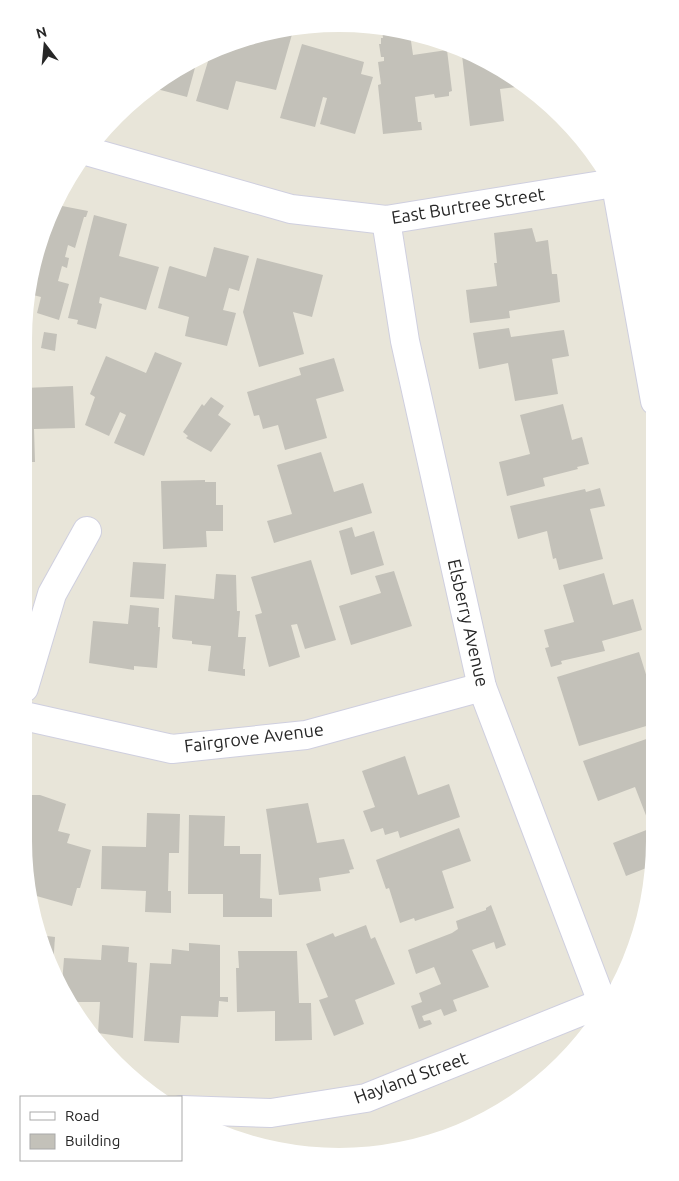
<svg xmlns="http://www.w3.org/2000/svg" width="679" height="1181" font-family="Ubuntu,sans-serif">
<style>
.building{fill:#c3c1b9}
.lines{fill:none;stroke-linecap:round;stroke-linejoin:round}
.minor-casing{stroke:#cfcfdf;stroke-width:30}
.secondary-casing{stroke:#cfcfdf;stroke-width:30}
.minor{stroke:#fff;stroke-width:28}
.secondary{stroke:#fff;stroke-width:28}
.labels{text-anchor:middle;stroke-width:4;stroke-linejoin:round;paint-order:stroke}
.street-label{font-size:18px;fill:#272727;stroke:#fff}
</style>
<rect width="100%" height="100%" fill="#e8e5d9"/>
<g class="building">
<path d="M278 30 293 31 276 90 236 81 228 110 196 101 209 58Z"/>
<path d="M382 30H401L410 34 413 55 447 50 452 91 449 92V96L435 98 434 94 415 97 418 122H421L422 130 383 134 378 85 381 84 378 62 384 61V57H381L379 44H381V38H383Z"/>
<path d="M302 44 364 62 361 74 373 77 355 134 320 124 327 98 323 97 315 127 280 118Z"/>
<path d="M462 55 515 77 525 86 500 89 504 121 470 126Z"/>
<path d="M196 64 187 97 153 88 164 77Z"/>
<path d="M57 205 88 211 86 217H84L75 248 68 245 65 257 69 258 67 268 62 266 58 281 69 284 59 320 37 313 41 297 29 294 41 238Z"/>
<path d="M94 215 127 224 119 256 159 267 146 310 100 297 99 303 102 304 96 329 77 324 78 320 68 318Z"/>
<path d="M532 228 536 242 548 240 552 274H557L560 302 509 311 510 318 470 323 466 290 497 286 494 263H497L494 233Z"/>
<path d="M214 247 249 256 239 291 229 288 223 310 236 313 227 346 185 336 189 317 158 308 169 267 170 266 206 277Z"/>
<path d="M257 258 323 275 312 317 293 312 304 354 259 367 243 312Z"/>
<path d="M509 328 511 337 564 330 569 356 552 359 558 394 515 401 508 363 479 369 473 333Z"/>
<path d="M44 332 57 334 55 351 41 348Z"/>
<path d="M155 352 182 363 144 456 114 443 126 415 120 412 109 436 85 425 95 397 90 394 106 356 146 373Z"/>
<path d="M334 358 344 391 316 399 327 438 285 450 278 425 263 429 259 415 254 416 247 392 301 375 299 368Z"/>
<path d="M73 386 75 428 34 429 35 462H24V388Z"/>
<path d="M211 397 224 406 218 415 231 424 211 452 186 438 188 436 183 432 202 404 204 406Z"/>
<path d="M563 404 572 440 582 437 589 464 577 467 578 469 543 478 545 486 507 496 499 462 530 454 520 415Z"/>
<path d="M321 452 334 492 363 483 372 513 274 543 267 521 292 514 277 465Z"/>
<path d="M205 480V482H216V505H223V531H206L207 547 163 549 161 481Z"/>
<path d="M600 488 605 506 590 509 603 559 559 570 556 558 553 559 547 531 518 539 510 506 585 489 586 492Z"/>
<path d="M352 527 355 537 374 531 384 565 351 575 339 531Z"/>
<path d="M311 560 336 640 305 649 297 624 291 625 300 657 269 667 255 615 262 613 251 577Z"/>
<path d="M133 562 166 564 164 599 130 597Z"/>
<path d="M394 571 412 626 351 645 339 606 381 593 375 576Z"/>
<path d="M604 573 613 605 633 599 642 630 602 641 605 651 561 661 562 664 551 667 545 648 549 647 544 630 574 622 563 585Z"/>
<path d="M216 574 236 575 237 611H240L238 637H246L243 669H245V676L208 671 211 646 192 644V641L173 639 172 637 175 595 214 599Z"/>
<path d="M130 605 159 608 158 627H160L157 668 134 666V670L89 663 93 621 128 624Z"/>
<path d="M639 652 655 703 653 724 579 746 557 677Z"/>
<path d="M655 736V816L647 818 635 787 598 801 583 761Z"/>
<path d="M405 756 418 795 449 784 460 817 400 838 398 831 385 835 383 828 371 832 363 811 375 807 362 771Z"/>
<path d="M31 795H40L66 804 58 831 70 834 67 843 91 850 80 888H77L72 906 33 895 31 883 33 875H29L24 841V821Z"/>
<path d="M308 803 317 843 344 839 354 869 349 870 350 873 319 878 321 891 279 895 266 809Z"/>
<path d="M147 813 180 814 179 853H169L168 891H171V913L145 912 146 891 101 889 102 846 146 847Z"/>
<path d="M189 815 225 816 224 846H240V854H261L260 898 272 899V917H223V894H188Z"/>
<path d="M459 828 471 861 442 871 454 908 415 921 414 918 400 923 389 888 386 889 376 860Z"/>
<path d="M649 829 651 836 655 834 654 865 626 876 613 843Z"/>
<path d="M491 905 506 945 496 949 494 942 472 950 489 987 453 1000 457 1011 444 1016 441 1009 422 1016 424 1021 430 1020 432 1024 419 1029 411 1006 422 1002 419 993 441 984 434 967 416 974 408 950 452 933 458 929 456 921 486 910V908Z"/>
<path d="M366 925 371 939 375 937 395 984 355 1000 364 1024 334 1036 319 1000 328 997 306 944 333 933 335 937Z"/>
<path d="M39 935 55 937 53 966 40 943Z"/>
<path d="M189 943 220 945V997H228V1002L219 1001 218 1017 181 1016 179 1043 144 1041 150 963 171 964 172 949 189 951Z"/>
<path d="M102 945 129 947 128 962 137 963 133 1038 98 1033 100 1002H72L62 984 64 958 101 960Z"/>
<path d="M238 951H297L299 1003H311L312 1040 275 1041V1011L237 1012 236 968H239Z"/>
<path d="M458 1128 459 1131 441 1140 434 1142 433 1138Z"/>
</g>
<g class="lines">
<g class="minor-casing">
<g id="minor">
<path d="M90 152 291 209 386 220 614 183"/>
<path d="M386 220 405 341 482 687 605 1010"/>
<path d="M24 688 52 594 87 531"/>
<path d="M24 716 172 749 306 735 482 687"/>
<path d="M181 1110 271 1113 366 1098 602 1003"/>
</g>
</g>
<g class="secondary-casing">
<path id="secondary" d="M617 191 655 401"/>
</g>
<use href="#minor" class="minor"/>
<use href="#secondary" class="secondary"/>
</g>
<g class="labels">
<g class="street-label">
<text transform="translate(468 206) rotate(-9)" y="6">East Burtree Street</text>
<text transform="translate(468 623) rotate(77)" y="6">Elsberry Avenue</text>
<text transform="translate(254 738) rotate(-7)" y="6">Fairgrove Avenue</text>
<text transform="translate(411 1078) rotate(-20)" y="6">Hayland Street</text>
</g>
</g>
<path d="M0 0H679V1181H0ZM339 32H339A307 307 0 0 1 646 339V841A307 307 0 0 1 339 1148H339A307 307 0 0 1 32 841V339A307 307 0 0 1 339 32Z" fill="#fff" fill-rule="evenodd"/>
<rect x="20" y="1096" width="162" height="65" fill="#ffffff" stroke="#a9a9a9"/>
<rect x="30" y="1112" width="25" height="8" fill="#ffffff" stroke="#a9a9a9"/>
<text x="65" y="1121" font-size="15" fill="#272727">Road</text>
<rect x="30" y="1134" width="25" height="15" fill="#c3c1b9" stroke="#a9a9a9"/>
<text x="65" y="1146" font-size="15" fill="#272727">Building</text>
<g transform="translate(45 45) rotate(344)" stroke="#ffffff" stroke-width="4" paint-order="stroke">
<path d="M0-4L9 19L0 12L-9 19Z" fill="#272727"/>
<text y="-8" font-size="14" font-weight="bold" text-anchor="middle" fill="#272727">N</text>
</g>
</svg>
